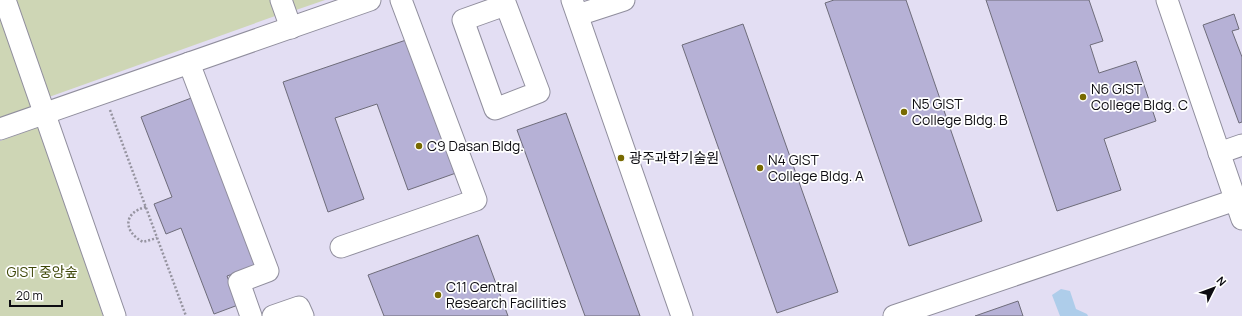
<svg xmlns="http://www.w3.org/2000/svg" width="1242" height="316" font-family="Manrope,'Noto Sans KR',sans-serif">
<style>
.education{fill:#e3def3}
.green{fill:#ced6b5}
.water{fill:#aecdea}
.building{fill:#b6b1d6;stroke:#6e6c7a}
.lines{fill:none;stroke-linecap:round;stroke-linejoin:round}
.minor-casing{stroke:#908e9d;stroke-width:23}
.path{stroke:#9694a0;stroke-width:2.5;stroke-dasharray:2 2;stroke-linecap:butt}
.minor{stroke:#fff;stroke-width:21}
.poi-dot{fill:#786a01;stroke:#fff;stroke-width:1.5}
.labels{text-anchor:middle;stroke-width:3.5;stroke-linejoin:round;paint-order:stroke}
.poi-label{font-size:14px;fill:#0d0c11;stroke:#fff;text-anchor:start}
.park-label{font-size:14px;fill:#3e4707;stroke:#fff}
</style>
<rect width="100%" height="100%" fill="#efedfd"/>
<rect class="education" x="0" y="0" width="1242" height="316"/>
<g class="green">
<path d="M14 0H273L278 15 49 97Z"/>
<path d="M292 0H325L296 10Z"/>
<path d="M0 6 35 107 0 119Z"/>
<path d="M39 127 103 316H0V141Z"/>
</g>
<path class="water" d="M1061 289 1070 291 1076 309 1087 314 1088 316H1060L1052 295Z"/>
<g class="building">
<path d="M834 0H906L982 221 909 246 825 3Z"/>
<path d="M986 0H1089L1103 41 1090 45 1099 73 1136 61 1156 121 1104 139 1121 190 1057 211Z"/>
<path d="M1234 14 1239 29 1232 31 1242 57V122L1239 123 1203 25Z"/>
<path d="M743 24 838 292 777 313 682 45Z"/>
<path d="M409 39 456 173 408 190 377 104 335 118 364 199 328 212 283 82Z"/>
<path d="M194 97 258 265 227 276 238 305 214 314 181 228 166 234 154 204 172 197 141 117Z"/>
<path d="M566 113 640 316H585L517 130Z"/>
<path d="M478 235 508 316H384L368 275Z"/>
<path d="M1018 301 1023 316H975Z"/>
</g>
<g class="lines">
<g class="minor-casing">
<g id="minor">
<path d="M5 0 115 316"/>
<path d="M281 0 291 28"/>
<path d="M504 0 539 92 495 109 463 20 505 5"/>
<path d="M572 0 682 316"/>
<path d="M1167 0 1242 219"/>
<path d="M578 15 624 0"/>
<path d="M189 63 268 271 239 282 251 316"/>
<path d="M0 129 370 0"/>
<path d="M1219 153 1242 145"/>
<path d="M341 247 476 200 401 0"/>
<path d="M273 316 299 307 303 316"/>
<path d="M894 316 1235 200"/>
</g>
</g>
<g class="path">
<path d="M110 110 186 316"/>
<path d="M146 207C122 213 124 232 143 242L157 238"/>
</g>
<use href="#minor" class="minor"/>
</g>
<g class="poi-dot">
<circle cx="1083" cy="97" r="4"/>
<circle cx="904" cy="112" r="4"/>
<circle cx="419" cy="146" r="4"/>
<circle cx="621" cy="158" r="4"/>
<circle cx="760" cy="168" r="4"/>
<circle cx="438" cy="295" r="4"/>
</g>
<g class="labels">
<g class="poi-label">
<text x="1091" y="94">N6 GIST<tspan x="1091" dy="16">College Bldg. C</tspan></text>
<text x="912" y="109">N5 GIST<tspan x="912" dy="16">College Bldg. B</tspan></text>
<text x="427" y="151">C9 Dasan Bldg.</text>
<text x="629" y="163">광주과학기술원</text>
<text x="768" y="165">N4 GIST<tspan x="768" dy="16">College Bldg. A</tspan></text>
<text x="446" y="292">C11 Central<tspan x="446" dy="16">Research Facilities</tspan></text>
</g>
<g class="park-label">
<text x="42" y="277">GIST 중앙숲</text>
</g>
</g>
<g transform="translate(1214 288) rotate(48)" stroke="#ffffff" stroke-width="3" paint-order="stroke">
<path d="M0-3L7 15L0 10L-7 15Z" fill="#0d0c11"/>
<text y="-6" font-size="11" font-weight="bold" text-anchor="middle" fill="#0d0c11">N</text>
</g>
<path d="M10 300v6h52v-6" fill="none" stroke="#0d0c11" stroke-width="2"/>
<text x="16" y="300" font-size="12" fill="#0d0c11" stroke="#ffffff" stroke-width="3" paint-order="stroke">20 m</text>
</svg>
